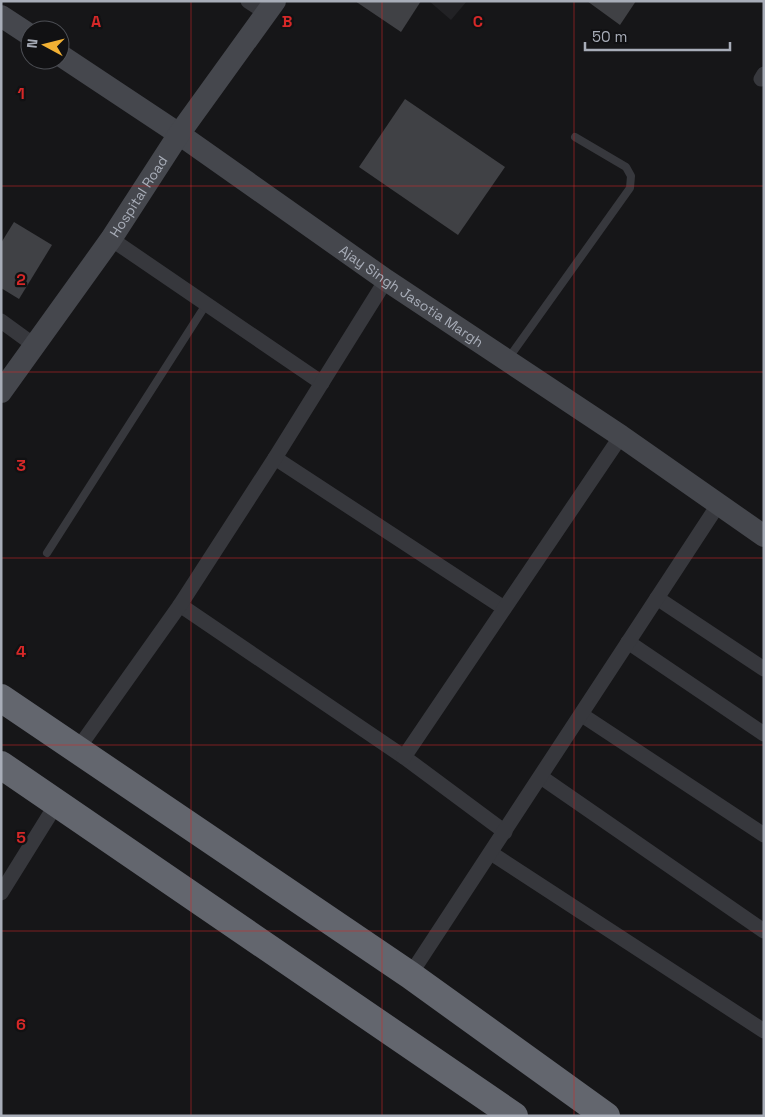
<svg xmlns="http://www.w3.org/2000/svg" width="765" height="1117" font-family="'Space Grotesk',sans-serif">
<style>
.built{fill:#222225}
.building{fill:#404145}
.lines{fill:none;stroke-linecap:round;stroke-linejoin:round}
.lane{stroke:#37383d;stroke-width:8}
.street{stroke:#37383d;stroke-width:15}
.secondary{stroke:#45474d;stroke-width:22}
.highway{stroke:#63666e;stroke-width:28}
.grid{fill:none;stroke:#d62828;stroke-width:1;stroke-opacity:0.55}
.labels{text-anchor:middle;stroke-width:4.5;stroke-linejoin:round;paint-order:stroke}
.street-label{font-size:14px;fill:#a8adb8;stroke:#111113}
.grid-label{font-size:16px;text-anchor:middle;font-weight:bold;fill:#d62828;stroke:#111113;stroke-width:4.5;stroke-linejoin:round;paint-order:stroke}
</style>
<rect width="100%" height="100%" fill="#161618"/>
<path class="built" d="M429 1H467L451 20Z"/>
<g class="building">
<path d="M355 1H421L401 32Z"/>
<path d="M587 1H636L620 25Z"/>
<path d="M405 99 505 167 458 235 359 167Z"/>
<path d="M14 222 52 245 19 299 1 288V243Z"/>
</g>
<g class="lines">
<g class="lane">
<path d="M508 359 630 188 631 176 626 167 575 137"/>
<path d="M47 553 207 303"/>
</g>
<g class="street">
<path d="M248 1 266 13"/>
<path d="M761 79 764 74"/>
<path d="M111 239 322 383"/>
<path d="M1 321 34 345"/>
<path d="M275 458 504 608"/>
<path d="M657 598 764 669"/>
<path d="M180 605 404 757 505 832"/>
<path d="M628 642 764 734"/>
<path d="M582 715 764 835"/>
<path d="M77 750 180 605 275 458 386 280"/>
<path d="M404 757 621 436"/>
<path d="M541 777 764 931"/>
<path d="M491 853 764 1031"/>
<path d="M1 893 57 803"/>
<path d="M410 975 718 505"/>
</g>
<g class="secondary">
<path d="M1 16 30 35"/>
<path id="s1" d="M60 55 179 134 386 280 621 436 764 536"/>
<path id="s2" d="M1 392 111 239 179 134 275 1"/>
</g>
<g class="highway">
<path d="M1 698 410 975 606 1116"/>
<path d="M1 765 514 1116"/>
</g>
</g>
<path class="grid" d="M191 1V1116M382 1V1116M574 1V1116M1 186H764M1 372H764M1 558H764M1 745H764M1 931H764"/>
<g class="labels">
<g class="street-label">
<text dy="5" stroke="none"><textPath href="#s2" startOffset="239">Hospital Road</textPath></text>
<text dy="5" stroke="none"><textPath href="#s1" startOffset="426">Ajay Singh Jasotia Margh</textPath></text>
</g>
</g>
<g class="grid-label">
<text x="96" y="27">A</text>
<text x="287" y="27">B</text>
<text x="478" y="27">C</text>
<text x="21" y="99">1</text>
<text x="21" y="285">2</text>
<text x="21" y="471">3</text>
<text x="21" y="657">4</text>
<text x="21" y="843">5</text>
<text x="21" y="1030">6</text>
</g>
<rect width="765" height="1117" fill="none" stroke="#a8adb8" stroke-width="5"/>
<g transform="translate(45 45) rotate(277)"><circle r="24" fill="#111113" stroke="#4d4f55"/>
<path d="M0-4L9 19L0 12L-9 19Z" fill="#f2b134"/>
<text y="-8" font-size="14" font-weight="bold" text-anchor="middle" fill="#a8adb8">N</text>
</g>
<path d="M585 42v8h145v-8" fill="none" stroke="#a8adb8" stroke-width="2.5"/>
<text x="592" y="42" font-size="15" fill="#a8adb8" stroke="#111113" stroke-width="4" paint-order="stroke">50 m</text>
</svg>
